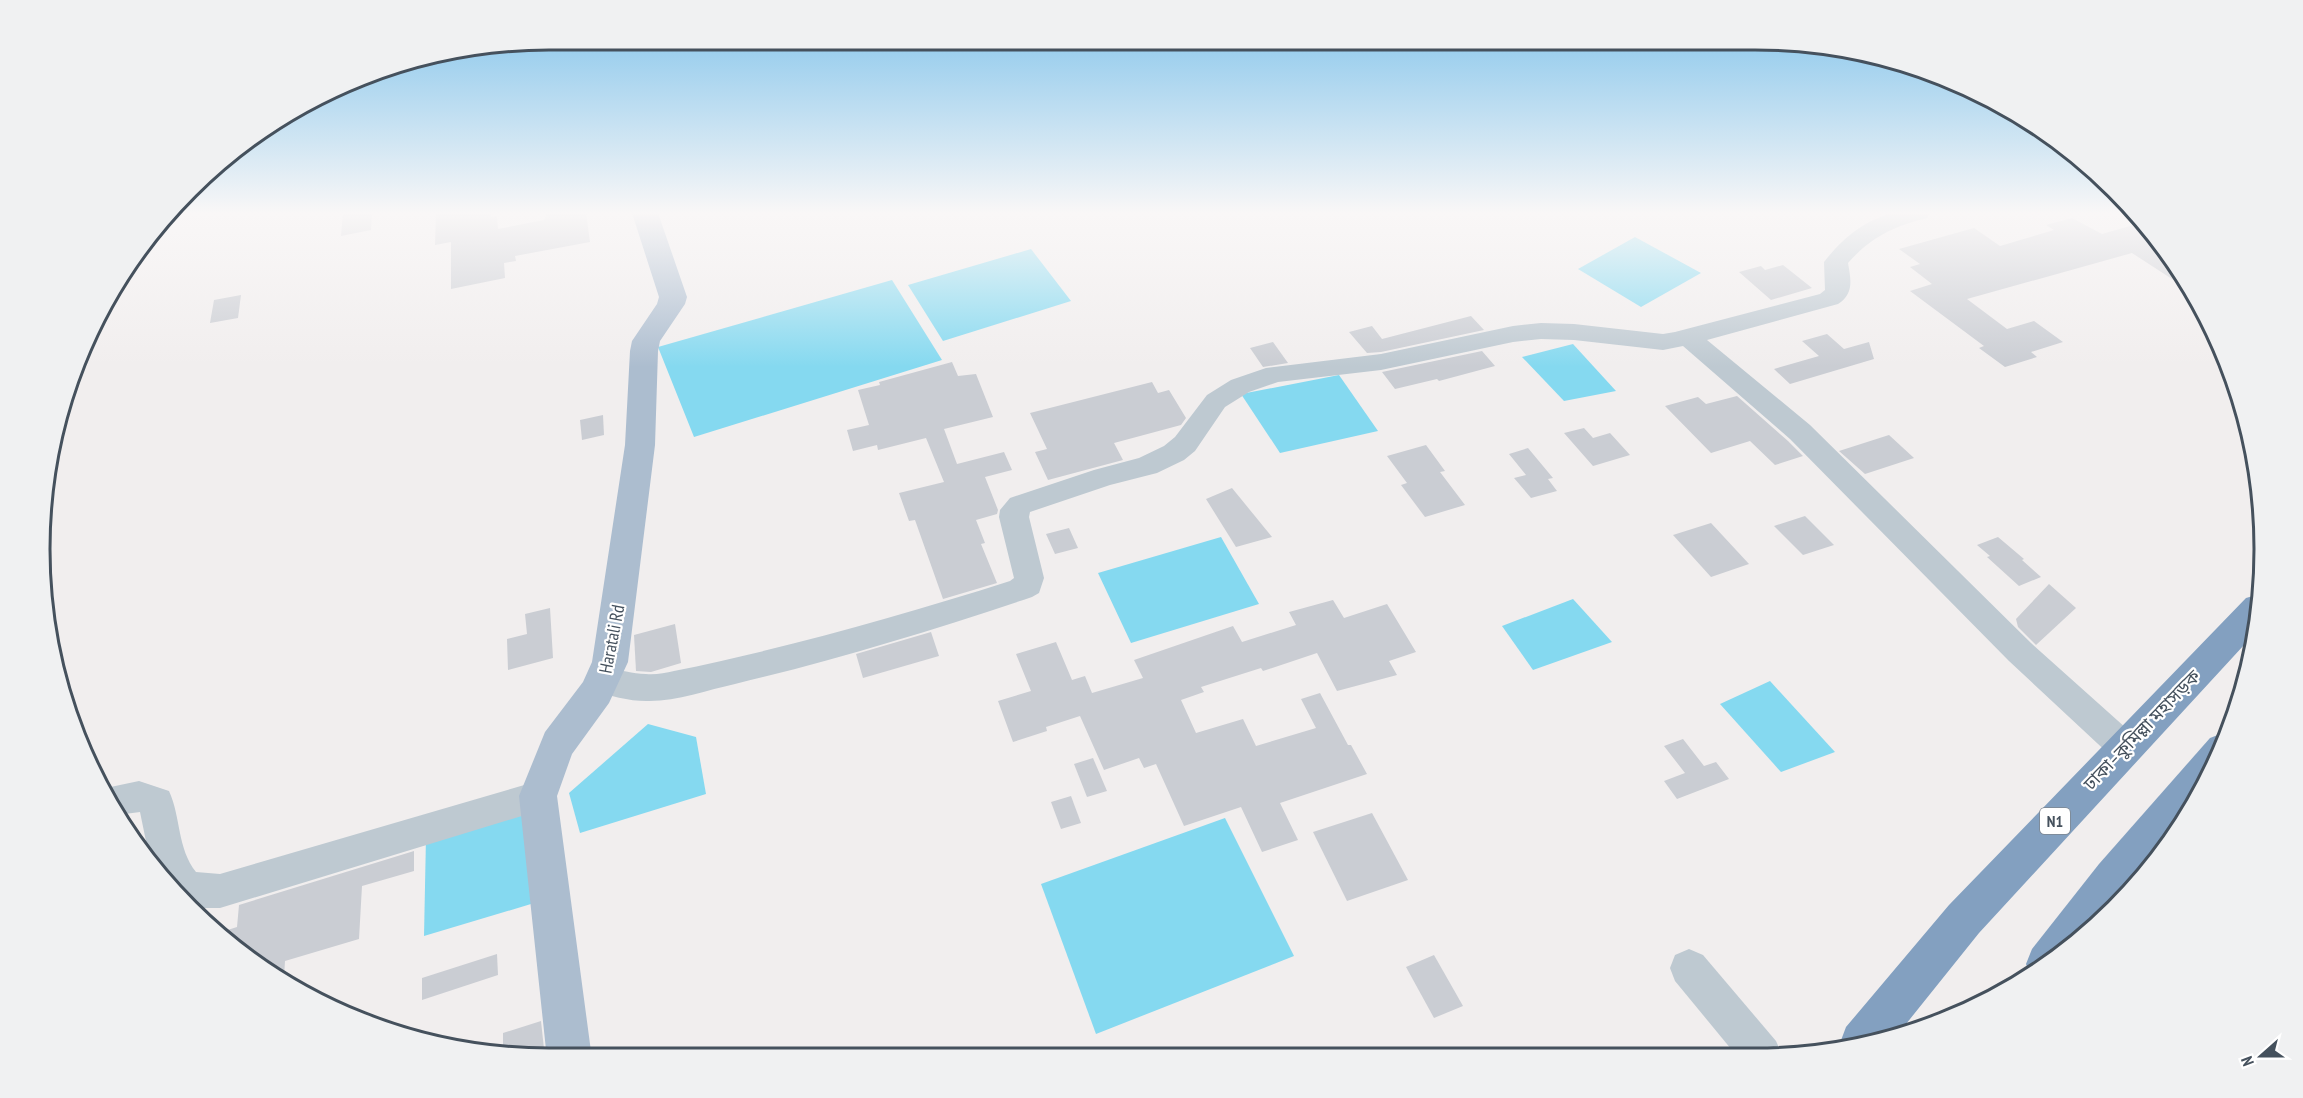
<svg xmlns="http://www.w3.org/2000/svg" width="2303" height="1098" font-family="'PT Sans Narrow','Noto Sans Bengali',sans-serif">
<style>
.water{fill:#85d9f0}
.building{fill:#cacdd3}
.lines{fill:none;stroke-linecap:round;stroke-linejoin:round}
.minor{fill:#bec9d1;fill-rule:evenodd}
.major{fill:#acbdcf;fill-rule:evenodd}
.highway{fill:#83a0c0;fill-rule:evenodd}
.labels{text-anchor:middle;stroke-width:4.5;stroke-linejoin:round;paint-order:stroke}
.shield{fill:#fff;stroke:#7d858e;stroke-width:1.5}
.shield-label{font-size:16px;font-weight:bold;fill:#45515d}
.street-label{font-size:18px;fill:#45515d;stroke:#fff}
.rim{fill:none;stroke:#45515d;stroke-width:3}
</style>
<rect width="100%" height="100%" fill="#f1eeee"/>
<g class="water">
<path d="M1635 237 1701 273 1641 307 1578 269Z"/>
<path d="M1031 249 1071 301 943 341 908 285Z"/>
<path d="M892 280 942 360 694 437 658 347Z"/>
<path d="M1573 344 1616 391 1564 401 1522 357Z"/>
<path d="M1339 375 1378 431 1280 453 1241 394Z"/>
<path d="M1221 537 1259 604 1131 643 1098 573Z"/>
<path d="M1573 599 1612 642 1533 670 1502 626Z"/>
<path d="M1770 681 1835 752 1781 772 1720 704Z"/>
<path d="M648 724 696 737 706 794 580 833 569 793Z"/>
<path d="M528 808 531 904 424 936 426 837Z"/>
<path d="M1225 818 1294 956 1096 1034 1041 884Z"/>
</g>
<g class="building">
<path d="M343 213H372L371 230 341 236Z"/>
<path d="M436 213H491V217L497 216 498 229 544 220 547 213H586L590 242 515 256 516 261 504 263 505 278 451 289V242L435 245Z"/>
<path d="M2072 218 2102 234 2137 224 2151 233 2178 266 2192 292 2132 253 1967 299 2007 329 2034 321 2063 342 2031 352 2037 357 2005 367 1979 348 1984 346 1910 291 1932 284 1910 267 1920 264 1899 249 1974 228 2000 246 2054 230 2046 225Z"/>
<path d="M1783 265 1812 288 1771 300 1739 272 1761 266 1765 270Z"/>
<path d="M241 295 238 318 210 323 214 300Z"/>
<path d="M1471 316 1484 330 1381 352 1367 353 1349 332 1372 326 1382 339Z"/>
<path d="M1827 334 1844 349 1869 342 1874 359 1790 384 1774 369 1819 356 1802 341Z"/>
<path d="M1273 342 1288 363 1263 367 1250 348Z"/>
<path d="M1482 351 1495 366 1439 381 1437 379 1395 389 1382 372Z"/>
<path d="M952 362 958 376 976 374 993 417 944 429 957 464 1004 452 1012 470 985 477 998 510 997 514 976 520 985 543 981 544 997 583 943 599 915 520 909 521 899 493 944 482 926 438 878 450 877 445 853 451 847 430 869 425 858 390 880 385 879 382Z"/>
<path d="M1152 382 1158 393 1169 390 1186 418 1181 425 1114 443 1123 460 1048 480 1035 452 1047 449 1030 413Z"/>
<path d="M1737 396 1788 441 1803 456 1775 465 1750 441 1711 453 1665 406 1698 397 1706 404Z"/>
<path d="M603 415 604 435 582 440 580 420Z"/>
<path d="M1584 428 1593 438 1610 433 1630 455 1593 466 1564 433Z"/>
<path d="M1889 435 1914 458 1865 474 1839 451Z"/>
<path d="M1426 445 1445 471 1440 472 1465 505 1425 517 1401 485 1407 483 1387 456Z"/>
<path d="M1528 448 1553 478 1548 479 1557 491 1531 498 1514 478 1526 475 1509 454Z"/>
<path d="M1232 488 1272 537 1236 547 1206 499Z"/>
<path d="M1805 516 1834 545 1803 555 1774 526Z"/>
<path d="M1711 523 1749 564 1711 577 1673 535Z"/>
<path d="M1069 528 1078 548 1055 554 1046 534Z"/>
<path d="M1998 537 2024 559 2022 560 2041 577 2019 586 1987 557 1990 556 1977 545Z"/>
<path d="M2049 584 2076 608 2036 645 2018 627 2016 619Z"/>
<path d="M1333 600 1344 618 1387 604 1416 652 1389 661 1397 675 1337 691 1317 653 1263 671 1261 668 1201 687 1204 692 1181 700 1196 733 1243 719 1256 746 1316 728 1301 699 1320 693 1348 745H1351L1367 774 1280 803 1298 840 1262 852 1241 807 1184 826 1156 764 1144 768 1139 758 1104 770 1080 716 1046 727 1047 731 1013 742 998 701 1031 691 1016 654 1056 642 1072 680 1085 676 1092 693 1143 678 1134 660 1233 626 1242 642 1296 625 1289 612Z"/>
<path d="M550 608 553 658 508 670 507 639 527 634 525 614Z"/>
<path d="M675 624 681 663 651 672 636 671 634 635Z"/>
<path d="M931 632 939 656 863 678 856 654Z"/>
<path d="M1683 739 1704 766 1716 762 1729 779 1677 799 1664 781 1685 773 1664 746Z"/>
<path d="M1093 758 1107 791 1087 797 1074 764Z"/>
<path d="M1071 796 1081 823 1061 829 1051 802Z"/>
<path d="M1372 813 1408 880 1347 901 1313 832Z"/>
<path d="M414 851V871L362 886 359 939 285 961 284 977 215 934 237 927 239 905Z"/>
<path d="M497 954 498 975 422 1000V978Z"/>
<path d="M1434 955 1463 1006 1434 1018 1406 967Z"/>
<path d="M541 1021 544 1049 522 1056 503 1054V1033Z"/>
</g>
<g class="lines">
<g class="minor">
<path d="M1892 213H1930L1927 218C1894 226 1871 237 1848 263 1851 280 1854 294 1838 304L1707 340 1810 425 2031 643 2136 737 2141 747 2136 757 2124 762 2112 757 2009 661 1790 439 1683 346 1663 350 1574 340 1541 339 1513 342 1381 370 1278 382 1249 392 1225 407 1195 451 1184 460 1157 473 1110 485 1030 512 1029 517 1044 578 1039 593 1032 597C934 630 835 660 735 684 707 690 675 702 646 701 629 701 609 696 592 690L588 681 592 672C611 665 627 674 646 674 655 675 665 673 674 671 787 648 900 616 1010 581L1014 578 999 517 1000 510 1010 498 1094 470 1139 458 1164 446 1175 437 1207 395 1231 380 1266 368 1381 354 1513 326 1541 323 1574 324 1663 334 1675 332 1820 294 1825 290 1824 262 1828 257C1846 236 1864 221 1892 213Z"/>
<path d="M139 781 169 791C181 817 177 848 196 872L220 874 538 781 550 785 556 796 550 807 538 811 220 908H199L186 904 156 872 148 851 140 812 117 815 101 789Z"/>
<path d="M1689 949 1703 955 1776 1041 1782 1055H1736L1675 981 1670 968 1675 955Z"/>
</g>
<path class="major" d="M632 213H658L687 297 685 304 660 341 658 351 655 445 628 662 609 703 572 754 557 796 592 1059H547L519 796 545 732 583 682 592 662 625 445 630 351 632 341 657 304 659 297Z"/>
<g class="highway">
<path d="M2260 594 2256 632 1979 933 1898 1034 1842 1049 1840 1043 1846 1027 1949 905 2246 598Z"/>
<path d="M2223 733 2228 735 2225 744 2171 839 2126 892 2065 953 2030 974 2026 964 2032 949 2099 864 2210 738Z"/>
</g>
</g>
<linearGradient id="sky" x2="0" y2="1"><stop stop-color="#80c3eb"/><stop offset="0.58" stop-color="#f9f7f7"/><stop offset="1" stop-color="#f9f7f7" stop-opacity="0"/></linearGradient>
<rect width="2303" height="367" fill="url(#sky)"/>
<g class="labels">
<rect class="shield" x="2040" y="808" width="30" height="26" rx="4.5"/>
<g class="shield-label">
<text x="2055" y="827">N1</text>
</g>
<g class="street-label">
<text transform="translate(612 639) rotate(-79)" y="6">Haratali Rd</text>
<text transform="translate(2142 730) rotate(-46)" y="6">ঢাকা–কুমিল্লা মহাসড়ক</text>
</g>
</g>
<path d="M0 0H2303V1098H0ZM549 50H1755A499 499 0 0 1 2254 549V549A499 499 0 0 1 1755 1048H549A499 499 0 0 1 50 549V549A499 499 0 0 1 549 50Z" fill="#f0f1f2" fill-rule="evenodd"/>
<path class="rim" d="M549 50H1755A499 499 0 0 1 2254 549V549A499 499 0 0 1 1755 1048H549A499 499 0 0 1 50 549V549A499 499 0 0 1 549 50Z"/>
<g transform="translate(2261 1056) rotate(249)" stroke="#ffffff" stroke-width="4.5" paint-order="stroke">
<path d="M0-4.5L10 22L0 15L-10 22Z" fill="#45515d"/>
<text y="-9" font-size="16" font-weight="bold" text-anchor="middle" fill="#45515d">N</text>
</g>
</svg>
